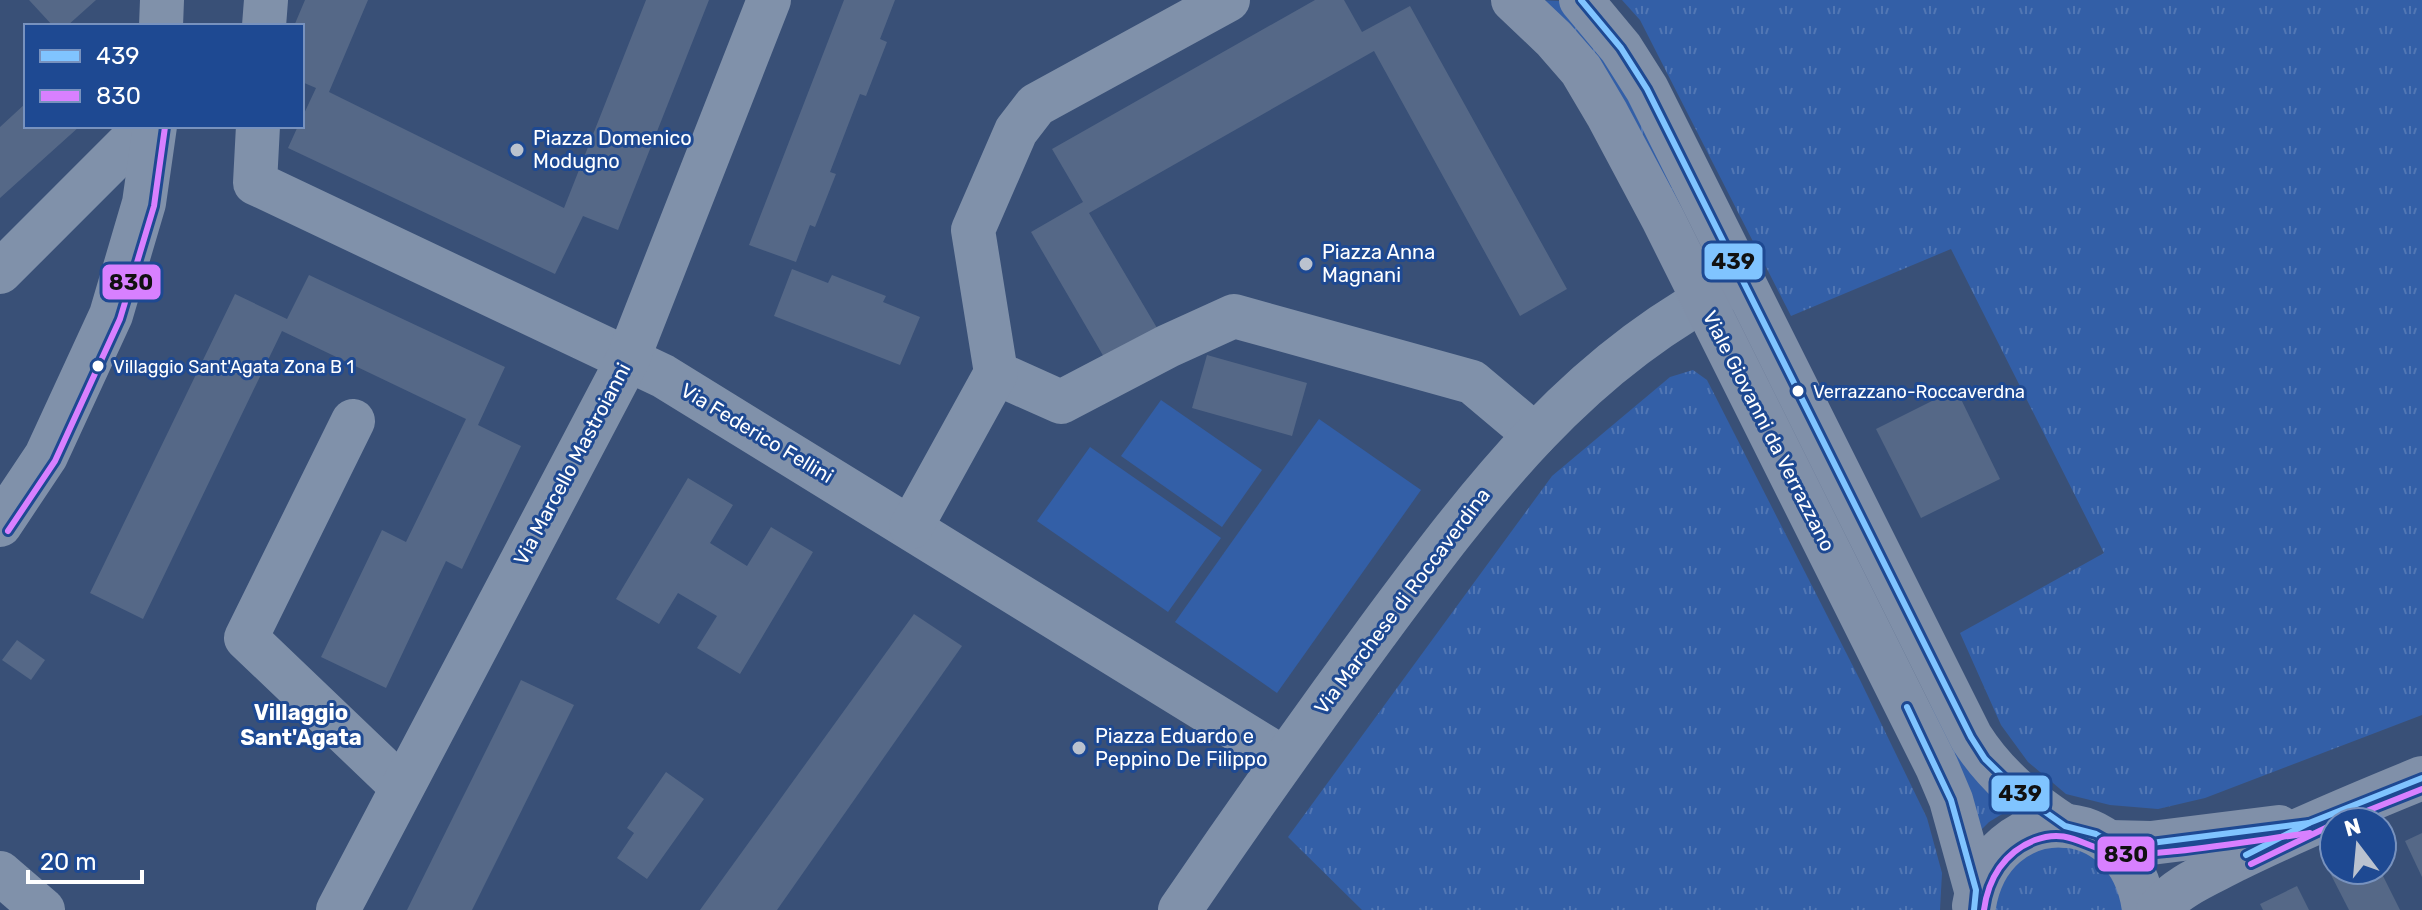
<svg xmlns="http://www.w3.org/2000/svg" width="2422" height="910" font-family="Rubik,sans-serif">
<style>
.grass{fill:url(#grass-tufts)}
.green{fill:#335fa7}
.building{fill:#556887}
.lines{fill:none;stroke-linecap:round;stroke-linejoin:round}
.minor{stroke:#8091aa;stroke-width:44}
.major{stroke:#8090a9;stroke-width:44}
.bus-1-casing{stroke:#1e4992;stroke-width:12}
.bus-2-casing{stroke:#1e4992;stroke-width:12}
.bus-1{stroke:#80c4ff;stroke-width:6}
.bus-2{stroke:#d880ff;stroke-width:6}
.poi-dot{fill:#bac2cf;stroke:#1e4992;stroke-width:3}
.bus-dot{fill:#fff;stroke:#1e4992;stroke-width:3}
.labels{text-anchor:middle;stroke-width:6;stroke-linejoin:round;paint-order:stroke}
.bus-label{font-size:18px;fill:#fff;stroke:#1e4992;text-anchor:start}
.poi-label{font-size:20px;fill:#fff;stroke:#1e4992;text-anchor:start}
.street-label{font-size:20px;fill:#fff;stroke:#1e4992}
.neighbourhood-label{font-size:22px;font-weight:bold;fill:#fff;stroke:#1e4992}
.line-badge{stroke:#1e4992;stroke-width:3}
.pale-badge-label{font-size:22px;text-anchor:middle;font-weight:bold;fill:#111}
</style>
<defs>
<pattern id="grass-tufts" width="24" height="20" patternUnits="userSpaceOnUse" patternTransform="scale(2)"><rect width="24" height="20" fill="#335fa7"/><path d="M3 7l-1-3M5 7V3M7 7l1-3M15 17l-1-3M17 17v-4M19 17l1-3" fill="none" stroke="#5277b4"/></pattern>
</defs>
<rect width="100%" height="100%" fill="#395077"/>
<g class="grass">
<path d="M1538 0 1559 1 1618 72 1687 219Z"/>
<path d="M1622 0H2422V715L2205 798 2158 809 2110 805 2066 794 2028 762 2001 725 1960 633 2104 553 1951 249 1791 316 1640 20Z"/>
<path d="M1693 370 1707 380 1860 680 1927 818 1942 873 1940 910H1362L1288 837 1552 476 1670 377Z"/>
<path d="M1910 651 2012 808 1989 822 1979 832Z"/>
<path d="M2064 840 2106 858 2128 910H1989L2020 852Z"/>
</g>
<g class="green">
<path d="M1161 400 1262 470 1222 527 1121 456Z"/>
<path d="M1319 419 1421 490 1277 693 1175 622Z"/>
<path d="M1090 447 1221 538 1168 612 1037 521Z"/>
</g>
<g class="building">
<path d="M29 0H96L67 26H53Z"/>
<path d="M305 0H368L329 92 564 208 646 0H709L618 230 583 216 555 274 288 148 298 126H302V118L316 88 302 82V26H294Z"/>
<path d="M844 0H895L880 39 887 42 866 96 860 94 830 172 836 174 815 227 810 225 796 262 749 245Z"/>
<path d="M1315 0H1344L1362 32 1410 6 1567 289 1520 316 1374 51 1089 213 1160 333 1108 364 1031 232 1083 202 1052 149Z"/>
<path d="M26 103V126H80L0 198V127Z"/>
<path d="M792 269 828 283 832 275 886 296 883 302 920 317 900 365 774 316Z"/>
<path d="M309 275 505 367 478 425 521 446 462 569 446 561 386 688 321 657 382 530 406 542 466 419 282 331 143 619 90 593 235 294 287 319Z"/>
<path d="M1207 355 1307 383 1292 436 1192 408Z"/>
<path d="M1956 389 2000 479 1921 518 1876 429Z"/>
<path d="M688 478 733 505 710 543 747 566 771 527 813 552 740 674 697 648 717 616 678 593 659 624 616 599Z"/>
<path d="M914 614 962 646 777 910H700Z"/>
<path d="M17 640 45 660 31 680 2 660Z"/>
<path d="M521 680 574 705 472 910H407Z"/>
<path d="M666 772 704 799 647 879 617 858 634 833 627 828Z"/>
<path d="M2422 833V877L2405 841Z"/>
<path d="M2334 869 2380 870 2400 910H2349L2329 871Z"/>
<path d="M2297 886 2309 910H2263L2260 904Z"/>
</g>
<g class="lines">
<g class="minor">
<path d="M161 26 162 0"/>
<path d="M264 26 266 0"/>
<path d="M258 126 255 183 663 376 1283 758"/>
<path d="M0 272 146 126"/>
<path d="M996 373 1061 402 1168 346 1234 316 1472 382 1535 435"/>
<path d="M353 421 246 638 402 787"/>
<path d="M0 525 46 456 111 315 144 203 155 126"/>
<path d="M911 527 996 373 973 230 1016 131 1036 105 1228 0"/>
<path d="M0 873 43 910"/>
<path d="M338 910 628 359 769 0"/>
<path d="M1180 910C1244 816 1309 724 1376 633 1479 494 1579 359 1738 282"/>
</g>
<g class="major">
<path d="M1513 0 1554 39 1581 70 1607 114 1663 219 1937 767 1951 800 1976 890"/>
<path d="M1581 0 1621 48 1647 89 1971 737C1995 775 2027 801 2065 826"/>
<path d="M2110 842 2151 843 2279 827"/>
<path d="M1974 906C1991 798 2130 798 2144 910"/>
<path d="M2158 910C2177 886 2209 874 2235 860 2296 830 2358 804 2422 778"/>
</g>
<g class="bus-1-casing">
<g id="bus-1">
<path d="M1581 0 1621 48 1647 89 1971 737 1985 759 2024 797 2065 826 2096 834 2110 842 2151 843 2309 823"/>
<path d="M1907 707 1951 800 1976 890 1974 910"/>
<path d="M2246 855 2309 823 2422 778"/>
</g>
</g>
<g class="bus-2-casing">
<g id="bus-2">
<path d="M8 531 55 461 120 319 154 206 165 127"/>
<path d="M2339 822 2422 789"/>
<path d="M2251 864 2334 824"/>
<path d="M1984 910C1988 879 2004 852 2035 840 2070 827 2085 849 2116 853 2136 856 2157 853 2177 851 2222 846 2266 839 2310 833"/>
</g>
</g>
<use href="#bus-1" class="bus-1"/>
<use href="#bus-2" class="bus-2"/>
</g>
<g class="poi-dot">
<circle cx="517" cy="150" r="8"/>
<circle cx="1306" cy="264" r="8"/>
<circle cx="1079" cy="748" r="8"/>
</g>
<g class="bus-dot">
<circle cx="98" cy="366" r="7"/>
<circle cx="1798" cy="391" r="7"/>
</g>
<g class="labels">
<g class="bus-label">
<text x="113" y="373">Villaggio Sant'Agata Zona B 1</text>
<text x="1813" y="398">Verrazzano-Roccaverdna</text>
</g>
<g class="poi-label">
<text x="533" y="145">Piazza Domenico<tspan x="533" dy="23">Modugno</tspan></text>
<text x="1322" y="259">Piazza Anna<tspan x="1322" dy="23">Magnani</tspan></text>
<text x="1095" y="743">Piazza Eduardo e<tspan x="1095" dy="23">Peppino De Filippo</tspan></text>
</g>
<g class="street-label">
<text transform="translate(1769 431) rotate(63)" y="7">Viale Giovanni da Verrazzano</text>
<text transform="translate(757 433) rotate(31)" y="7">Via Federico Fellini</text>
<text transform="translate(572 464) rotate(-62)" y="7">Via Marcello Mastroianni</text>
<text transform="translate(1402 601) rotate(-53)" y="7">Via Marchese di Roccaverdina</text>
</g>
<g class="neighbourhood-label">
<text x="301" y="720">Villaggio<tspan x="301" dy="25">Sant'Agata</tspan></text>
</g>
</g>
<g class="line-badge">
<rect x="1703" y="242" width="61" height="39" rx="8" fill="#80c4ff"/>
<rect x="101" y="263" width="61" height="38" rx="8" fill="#d880ff"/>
<rect x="1990" y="774" width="61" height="39" rx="8" fill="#80c4ff"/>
<rect x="2096" y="835" width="60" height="38" rx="8" fill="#d880ff"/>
</g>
<g class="pale-badge-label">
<text x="1733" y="269">439</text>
<text x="131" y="290">830</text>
<text x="2020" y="801">439</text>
<text x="2126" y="862">830</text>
</g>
<rect x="24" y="24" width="280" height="104" fill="#1e4992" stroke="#7892be" stroke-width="2"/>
<rect x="40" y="50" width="40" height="12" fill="#80c4ff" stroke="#7892be" stroke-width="2"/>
<text x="96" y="64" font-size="24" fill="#ffffff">439</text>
<rect x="40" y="90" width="40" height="12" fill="#d880ff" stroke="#7892be" stroke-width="2"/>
<text x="96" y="104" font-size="24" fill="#ffffff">830</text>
<g transform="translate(2358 846) rotate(344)"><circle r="38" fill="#1e4992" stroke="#7892be" stroke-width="2"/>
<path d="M0-6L14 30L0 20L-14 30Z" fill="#bac2cf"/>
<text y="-12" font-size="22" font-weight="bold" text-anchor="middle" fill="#ffffff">N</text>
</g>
<path d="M28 870v12h114v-12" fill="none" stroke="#ffffff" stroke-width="4"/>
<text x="40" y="870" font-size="24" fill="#ffffff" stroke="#1e4992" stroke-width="6" paint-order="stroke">20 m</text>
</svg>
